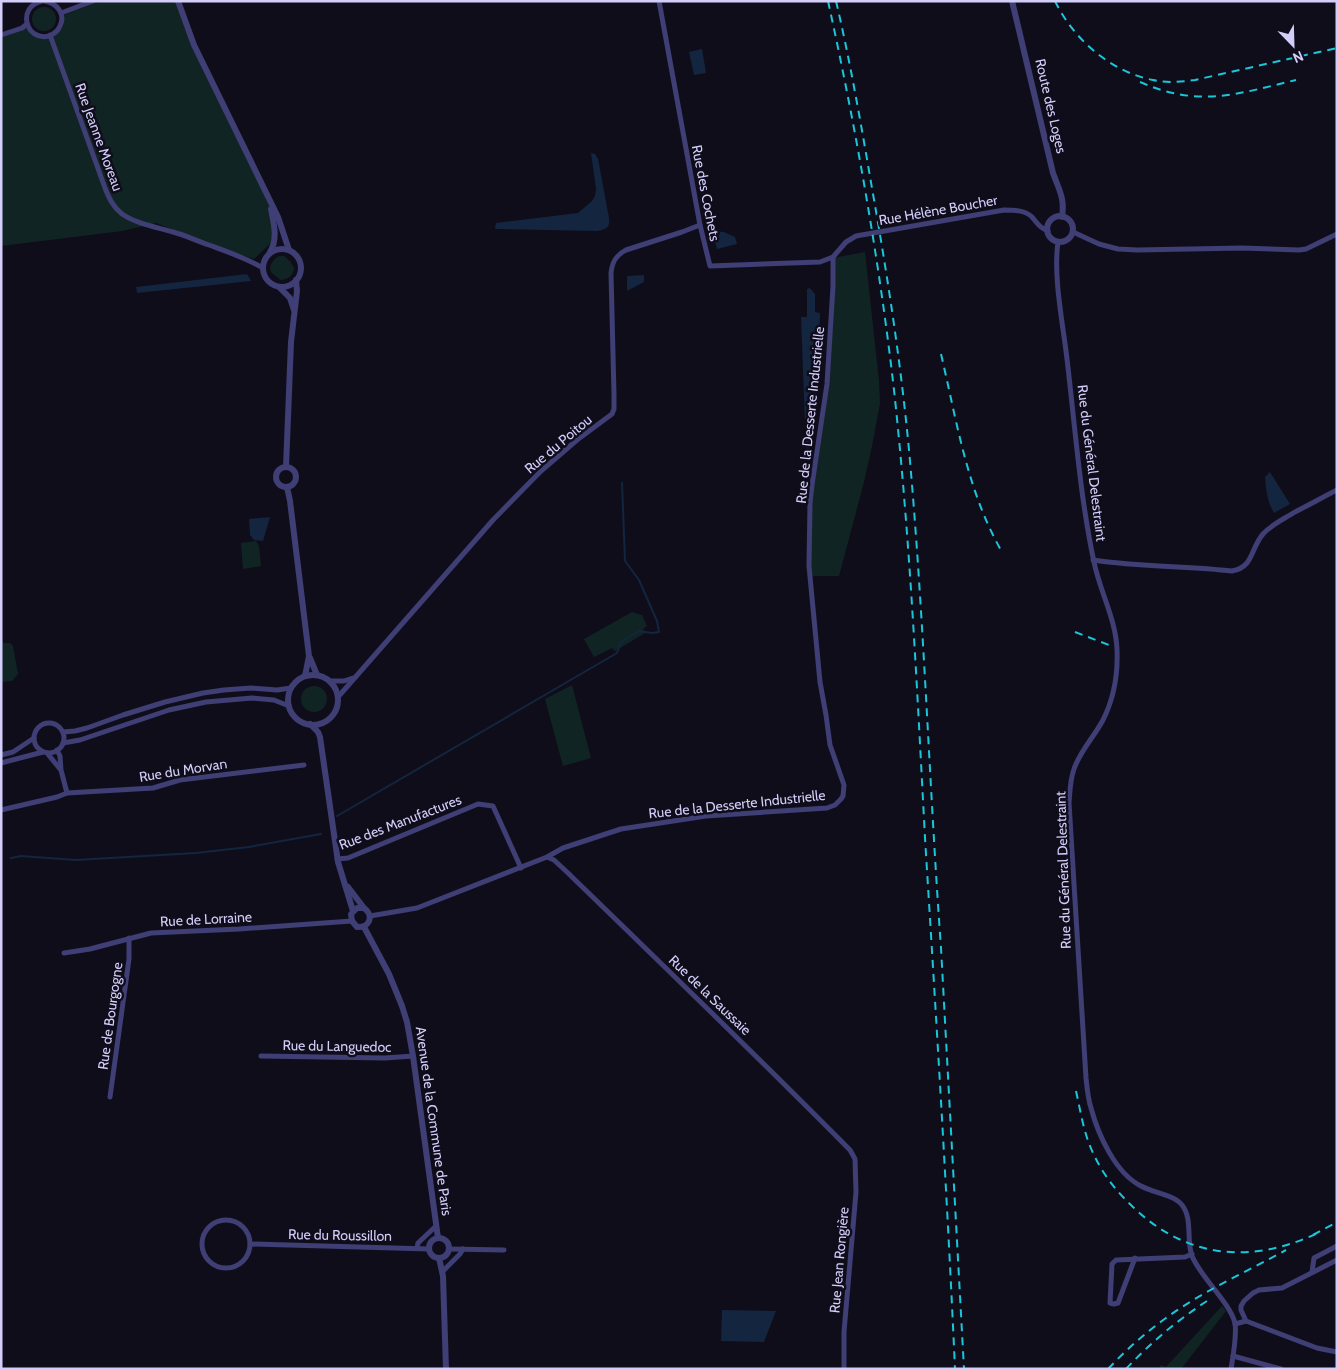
<svg xmlns="http://www.w3.org/2000/svg" width="1338" height="1370" font-family="Cabin,sans-serif">
<style>
.green{fill:#112424}
.water{fill:#13253f}
.lines{fill:none;stroke-linecap:round;stroke-linejoin:round}
.stream{stroke:#13253f;stroke-width:2}
.minor{stroke:#3f3e75;stroke-width:5}
.tertiary{stroke:#3f3e75;stroke-width:6}
.rail{stroke:#19c7d9;stroke-width:2;stroke-dasharray:8 6;stroke-linecap:butt}
.labels{text-anchor:middle;stroke-width:5;stroke-linejoin:round;paint-order:stroke}
.street-label{font-size:14px;fill:#d2cdf9;stroke:#100d1b}
</style>
<rect width="100%" height="100%" fill="#100d1b"/>
<g class="green">
<path d="M99 1H177L268 201 272 219 273 241 254 259 228 251 156 223 122 231 1 246V37L26 27C32 36 36 37 46 36 60 34 65 29 64 15Z"/>
<circle cx="44" cy="19" r="12"/>
<path d="M865 252 879 381 880 403 872 446 864 482 839 576H810V503L827 384 833 258Z"/>
<path d="M279 256H284L290 261 292 265 294 267C294 275 288 280 280 280 278 277 275 276 273 274 266 268 274 258 279 256Z"/>
<path d="M256 541 259 546 261 566 243 569 241 543Z"/>
<path d="M632 612 642 615 647 626 643 629 645 633 615 651 612 648 594 657 584 639Z"/>
<path d="M1 641H3V643H10L13 646 18 674 12 681 1 682Z"/>
<path d="M572 685 591 758 563 766 545 699Z"/>
<circle cx="314" cy="699" r="13"/>
<path d="M1222 1306 1226 1311 1181 1369H1158L1161 1365 1166 1367Z"/>
</g>
<g class="water">
<path d="M702 49 706 73 694 75 689 52Z"/>
<path d="M591 153 595 154 598 159 609 218C610 228 607 229 597 231L496 229 495 228 496 223 578 213 592 201 595 196 596 189Z"/>
<path d="M712 231 724 232 735 237 737 244 717 249Z"/>
<path d="M247 274 251 281 137 293 136 287Z"/>
<path d="M644 275V282L627 291V276Z"/>
<path d="M810 288 815 294V312L820 313 817 382 810 451H806L801 317H807V289Z"/>
<path d="M1270 472 1290 504 1274 513C1267 501 1266 490 1265 477Z"/>
<path d="M270 517 263 541 254 540 250 535 249 519Z"/>
<path d="M722 1310 776 1311 764 1342 721 1341Z"/>
</g>
<g class="lines">
<g class="stream">
<path d="M337 816 617 653 621 642 639 631 652 633 659 632 657 621 639 580 625 561 622 483"/>
<path d="M11 858 21 856 76 860 196 853 249 847 321 834"/>
</g>
<g class="minor">
<path d="M42 1C16 7 26 42 49 36 54 34 58 31 60 26 66 14 57 3 44 1"/>
<path d="M659 1 700 225 710 266 820 262 833 257 846 242 856 236 1004 210C1013 210 1025 210 1032 217 1038 224 1039 227 1048 231"/>
<path d="M61 13 93 1"/>
<path d="M1 35 22 28 27 24"/>
<path d="M50 35 105 188C109 198 113 207 122 214 137 224 156 227 173 232 185 235 197 241 209 245 228 252 246 258 263 268"/>
<path d="M1073 232 1099 244 1118 249 1137 250 1242 248 1299 250 1306 249 1337 234"/>
<path d="M1058 242C1053 277 1063 324 1067 359 1075 426 1080 497 1094 562 1100 592 1116 619 1117 650 1118 674 1114 698 1103 720 1094 737 1080 751 1074 769 1070 780 1070 791 1069 803L1086 1078C1087 1088 1088 1099 1091 1108 1098 1134 1115 1173 1141 1186 1153 1193 1173 1194 1182 1205 1193 1219 1186 1240 1192 1256 1201 1278 1229 1301 1235 1323 1237 1336 1233 1356 1231 1369"/>
<path d="M1093 560C1139 567 1186 566 1232 571 1254 567 1250 549 1263 534 1272 524 1284 519 1295 512 1309 505 1323 497 1337 490"/>
<path d="M330 681H344L353 678"/>
<path d="M338 697 493 520 541 471 577 440 612 414 614 409V395L611 273C612 262 616 255 626 250L682 232 700 225"/>
<circle cx="49" cy="738" r="15"/>
<path d="M63 732 75 731 87 728 123 715 165 702 203 693 224 690 251 688 277 690 291 688"/>
<path d="M63 743 80 740 169 710 206 702 252 698 274 700 289 706"/>
<path d="M57 750 60 756 61 770 67 793"/>
<path d="M47 753 60 769"/>
<path d="M1 755 13 752 34 738"/>
<path d="M1 763 43 752"/>
<path d="M1 810 57 797 67 793 153 788 180 780 304 765"/>
<path d="M547 857 554 860 568 873C663 965 757 1056 850 1150L855 1159 856 1192 844 1332V1369"/>
<path d="M337 859 348 858 478 804 493 806 521 868"/>
<path d="M370 916 417 908 547 857 563 848 621 829 706 816 827 808 835 805 841 799 843 796 844 785 830 745 826 715 820 682 809 566 810 503 812 485 827 384 833 286V257"/>
<path d="M64 953 90 949 151 933 239 929 352 921"/>
<path d="M261 1056 385 1058 413 1056"/>
<path d="M110 1097 129 959V938"/>
<circle cx="226" cy="1244" r="24"/>
<path d="M250 1244 429 1249"/>
<path d="M417 1248 418 1243 436 1226"/>
<path d="M449 1249 504 1250"/>
<path d="M1135 1258 1118 1303 1114 1304 1110 1303 1112 1264 1116 1260 1185 1257 1192 1254"/>
<path d="M442 1272 460 1254 463 1249"/>
<path d="M1312 1272 1314 1258 1337 1246"/>
<path d="M1246 1321 1241 1310V1306L1244 1301 1253 1293 1259 1290 1282 1288 1337 1260"/>
<path d="M1235 1324 1246 1321 1317 1348 1337 1352"/>
<path d="M1233 1356 1281 1369"/>
</g>
<g class="tertiary">
<path d="M178 1 194 45 278 217 289 250"/>
<path d="M1012 1 1053 173C1059 190 1065 198 1062 217"/>
<circle cx="1060" cy="229" r="13"/>
<circle cx="282" cy="268" r="19"/>
<path d="M270 252C278 239 274 224 271 209"/>
<path d="M279 287 290 298 294 310"/>
<path d="M286 467 291 342 297 291 296 280"/>
<circle cx="286" cy="477" r="10"/>
<path d="M287 487 290 501 309 656 305 676"/>
<path d="M310 658 317 675"/>
<circle cx="313" cy="700" r="25"/>
<path d="M310 724 318 732 320 737 338 862 353 911"/>
<path d="M348 887 364 908C375 916 369 928 357 927L352 921 351 914 357 908H364"/>
<path d="M364 927 389 974 402 1006 407 1022 413 1056 438 1238"/>
<circle cx="439" cy="1248" r="10"/>
<path d="M439 1258 443 1276 446 1369"/>
</g>
<g class="rail">
<path d="M828 1C856 129 879 259 894 390 910 538 917 688 925 838 936 1015 947 1192 955 1369"/>
<path d="M836 1C851 65 862 130 873 194 888 279 901 365 909 450 924 616 929 782 941 948L964 1369"/>
<path d="M1055 1C1073 39 1111 72 1153 80 1167 83 1181 82 1195 80L1337 48"/>
<path d="M1140 82C1199 108 1237 94 1296 80"/>
<path d="M941 354C957 422 967 491 1002 552"/>
<path d="M1075 632 1109 645"/>
<path d="M1076 1091C1081 1113 1084 1136 1095 1157 1104 1176 1118 1193 1134 1208 1188 1259 1252 1264 1318 1233"/>
<path d="M1313 1235 1337 1222"/>
<path d="M1108 1369C1126 1350 1145 1333 1166 1318 1203 1291 1246 1272 1286 1250"/>
<path d="M1126 1369C1151 1342 1179 1319 1210 1299"/>
</g>
</g>
<g class="labels">
<g class="street-label">
<text transform="translate(1051 106) rotate(77)" y="5">Route des Loges</text>
<text transform="translate(99 137) rotate(70)" y="5">Rue Jeanne Moreau</text>
<text transform="translate(706 193) rotate(79)" y="5">Rue des Cochets</text>
<text transform="translate(938 210) rotate(-10)" y="5">Rue Hélène Boucher</text>
<text transform="translate(810 415) rotate(-84)" y="5">Rue de la Desserte Industrielle</text>
<text transform="translate(558 444) rotate(-40)" y="5">Rue du Poitou</text>
<text transform="translate(1092 463) rotate(83)" y="5">Rue du Général Delestraint</text>
<text transform="translate(183 770) rotate(-9)" y="5">Rue du Morvan</text>
<text transform="translate(737 804) rotate(-6)" y="5">Rue de la Desserte Industrielle</text>
<text transform="translate(400 822) rotate(-21)" y="5">Rue des Manufactures</text>
<text transform="translate(1063 870) rotate(-92)" y="5">Rue du Général Delestraint</text>
<text transform="translate(206 919) rotate(-3)" y="5">Rue de Lorraine</text>
<text transform="translate(710 995) rotate(44)" y="5">Rue de la Saussaie</text>
<text transform="translate(110 1016) rotate(-82)" y="5">Rue de Bourgogne</text>
<text transform="translate(337 1046) rotate(1)" y="5">Rue du Languedoc</text>
<text transform="translate(434 1121) rotate(82)" y="5">Avenue de la Commune de Paris</text>
<text transform="translate(340 1235) rotate(1)" y="5">Rue du Roussillon</text>
<text transform="translate(839 1260) rotate(-85)" y="5">Rue Jean Rongière</text>
</g>
</g>
<rect width="1338" height="1370" fill="none" stroke="#d2cdf9" stroke-width="5"/>
<g transform="translate(1293 45) rotate(157)" stroke="#100d1b" stroke-width="4" paint-order="stroke">
<path d="M0-4L9 19L0 12L-9 19Z" fill="#d2cdf9"/>
<text y="-8" font-size="14" font-weight="bold" text-anchor="middle" fill="#d2cdf9">N</text>
</g>
</svg>
